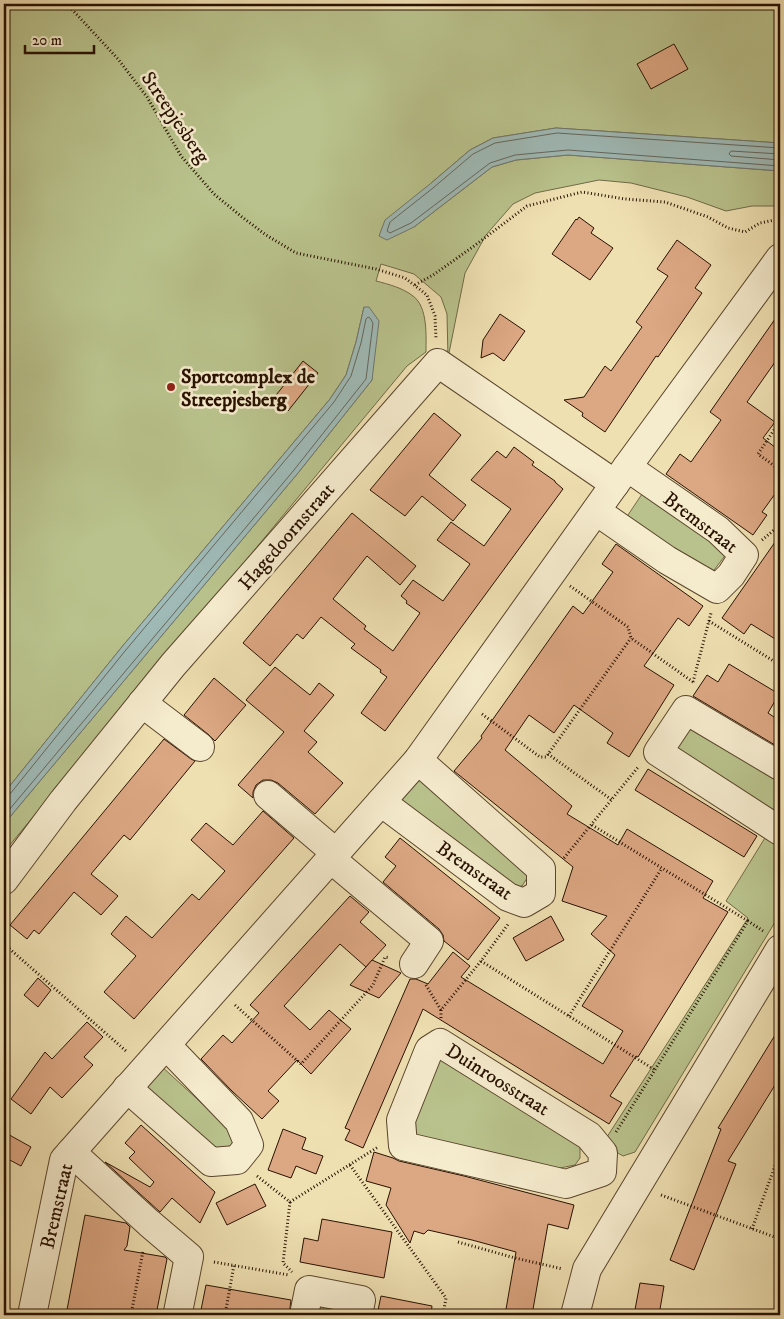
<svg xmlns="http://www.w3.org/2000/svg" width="784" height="1319" font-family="'IM FELL DW Pica',serif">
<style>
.green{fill:#b9c28c;stroke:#706a46}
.water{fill:#9fbab7;stroke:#6f766e}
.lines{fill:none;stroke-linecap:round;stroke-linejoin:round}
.shore{stroke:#64665c;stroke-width:1}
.building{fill:#dca783;stroke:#281100}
.minor-casing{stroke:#5a452c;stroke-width:30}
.path{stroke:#281100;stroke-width:3;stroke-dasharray:1 2.5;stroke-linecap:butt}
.minor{stroke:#f5ebcd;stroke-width:28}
.poi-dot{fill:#8f2418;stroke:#f5ebcd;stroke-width:2}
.labels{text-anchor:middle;stroke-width:5;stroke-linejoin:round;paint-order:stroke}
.street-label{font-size:20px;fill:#281100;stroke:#f5ebcd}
.poi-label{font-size:20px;font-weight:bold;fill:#281100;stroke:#f5ebcd;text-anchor:start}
</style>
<rect width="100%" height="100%" fill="#efe0b2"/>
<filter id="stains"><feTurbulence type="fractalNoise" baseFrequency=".004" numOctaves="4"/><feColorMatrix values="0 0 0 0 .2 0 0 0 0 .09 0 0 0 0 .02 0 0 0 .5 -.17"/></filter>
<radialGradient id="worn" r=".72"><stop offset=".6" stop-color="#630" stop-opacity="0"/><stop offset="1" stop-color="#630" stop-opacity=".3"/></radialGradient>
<g class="green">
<path d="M4 4H780V143L556 128 493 138 470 150 430 184 414 227 492 167 516 160 568 155 780 171V206H752L726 211 687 197 631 183 599 180 535 193 513 204 486 235 465 273 448 358 447 314 441 297 414 274 381 264 376 281C388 284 403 288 413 296 428 307 426 336 426 352L407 366 4 852V824L298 473 372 380 364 307 356 342 346 375 330 399 121 648 4 793Z"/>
<path d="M644 491 727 553 711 574 626 518Z"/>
<path d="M690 723 780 777V823L676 748Z"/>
<path d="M418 775 531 872 522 886 510 888 397 799Z"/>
<path d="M768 833 780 841V914L635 1152 623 1156 613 1150 605 1140 748 918 726 901Z"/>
<path d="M447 1054 580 1143V1158L575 1165 555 1169 413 1135 411 1120 434 1060Z"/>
<path d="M159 1064 233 1132 235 1148 215 1152 140 1086Z"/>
<path d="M318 1301 349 1307 347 1315H315Z"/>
</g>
<g class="water">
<path d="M556 128 780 143V171L568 155 516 160 492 167 414 227 387 240 379 236 385 220 430 184 470 150 493 138Z"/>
<path d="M364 307H369L379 321 372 380 298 473 4 824V793L121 648 330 399 346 375 356 342Z"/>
</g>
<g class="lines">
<g class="shore">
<path d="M780 148 557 133 495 143 473 154 433 188 390 222 387 231 390 233 411 223 490 163 515 155 568 150 780 166"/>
<path d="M780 154 731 151 729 154 731 156 780 160"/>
<path d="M4 796H7L10 794 125 651 334 402 351 376 361 343 366 319 368 317 370 318 373 323 366 379 294 470 4 816"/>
</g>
</g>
<g class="building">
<path d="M674 44 688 69 651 89 637 64Z"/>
<path d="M579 217 594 228 591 233 613 248 590 280 552 254 576 219 577 220Z"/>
<path d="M677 240 711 265 695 288 702 293 658 357 656 356 605 432 582 416 583 413 564 400 584 397 605 366 611 371 642 327 636 322 668 276 657 269Z"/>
<path d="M780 312V355L747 402 775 422 763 438 780 451V487L762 512 767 515 753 535 666 474 680 454 691 462 721 420 710 412Z"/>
<path d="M500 314 525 331 504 361 493 353 481 358 483 340Z"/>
<path d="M303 361 318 373 288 411 273 399Z"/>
<path d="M434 413 461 435 429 475 466 505 453 521 422 496 405 516 370 490Z"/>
<path d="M514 447 534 462 532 465 555 481V482L563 489 385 731 361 713 387 677 380 672 381 670 351 648 355 644 321 617 303 639 297 634 270 666 243 643 352 513 416 566 400 585 367 556 333 599 366 626 364 629 393 651 420 613 406 603 407 601 401 596 413 580 443 601 470 564 437 540 451 522 484 546 511 509 471 480 497 451 506 458Z"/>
<path d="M780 535V642L751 624 744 634 722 618Z"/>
<path d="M616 544 703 606 689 626 678 618 644 666 674 685 629 757 607 743 613 733 574 705 554 733 529 715 505 750 572 806 567 814 618 845 627 829 713 881 703 898 728 912 638 1057 636 1056 610 1096 622 1103 609 1124 423 1009 363 1148 345 1140 350 1130 345 1128 410 979H416L428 984 453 952 470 966 461 977 603 1064 623 1031 582 1006 615 955 591 934 607 916 562 901 573 867 454 771 482 738 481 736 573 606 583 614 613 572 602 564Z"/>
<path d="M729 664 779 694 768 713 780 721V748L693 696 707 675 718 682Z"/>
<path d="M275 667 310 695 319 683 334 695 304 731 317 742 308 752 343 783 315 814 278 783 271 780H263L256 785 253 792V798L238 785 284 732 246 700Z"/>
<path d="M214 678 246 705 215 741 209 735 184 715Z"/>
<path d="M164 739 191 759 195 761 130 840 124 835 91 874 118 896 101 915 74 892 39 934 34 930 27 939 10 925Z"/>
<path d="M648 769 757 836 744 857 635 790Z"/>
<path d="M263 811 294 838 134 1019 104 992 136 956 111 934 126 916 152 938 192 894 199 900 225 871 191 840 206 823 233 845Z"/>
<path d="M400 838 500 918 468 960 444 941 443 935 439 929 383 882 396 866 385 857Z"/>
<path d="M350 896 369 912 360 922 386 945 366 967 340 944 284 1006 310 1030 329 1010 351 1029 311 1074 297 1060 268 1091 279 1101 262 1119 232 1091 201 1059 223 1035 232 1043 259 1013 250 1005Z"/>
<path d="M551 916 564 940 526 961 513 938Z"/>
<path d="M372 960 401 973 379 998 350 985Z"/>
<path d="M38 978 51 990 38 1007 24 995Z"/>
<path d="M87 1022 103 1037 84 1057 93 1065 62 1098 50 1087 31 1114 11 1099 45 1052 52 1059Z"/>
<path d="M780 1027V1077L728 1161 736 1164 694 1270 670 1260 721 1129 718 1128Z"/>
<path d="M141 1125 215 1192 200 1223 172 1198 160 1212 105 1162 150 1187 154 1182 129 1158 135 1152 125 1143Z"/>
<path d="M283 1129 306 1138 302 1149 323 1156 316 1174 296 1166 291 1178 268 1170Z"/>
<path d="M4 1132 31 1147 21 1166 4 1157Z"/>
<path d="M374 1152 393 1158 399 1161 464 1176 574 1205 568 1229 548 1224 532 1315H505L516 1252 472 1240 428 1230 424 1234 414 1231 410 1243 386 1205 391 1188 366 1181Z"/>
<path d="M255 1184 266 1206 227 1225 216 1203Z"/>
<path d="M85 1215 126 1223 130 1227 127 1246 124 1250 165 1257 167 1259 156 1315H144L116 1310 115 1315H66Z"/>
<path d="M322 1219 392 1232 384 1278 300 1262 304 1238 318 1241Z"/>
<path d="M640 1283 664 1286 659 1315H634Z"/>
<path d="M206 1285 291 1300 289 1315H200Z"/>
<path d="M381 1296 432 1306 431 1315H377Z"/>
</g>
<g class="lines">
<g class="minor-casing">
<g id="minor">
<path d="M596 511 667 560 717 589 731 575 744 555 718 530 627 467"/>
<path d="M142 703 200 747"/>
<path d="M780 766 686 710 658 752 780 831"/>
<path d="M268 795 336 853"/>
<path d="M381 802 508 897 524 903 541 893V869L418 760"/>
<path d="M331 859 429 941 414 964"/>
<path d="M4 880 63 801 173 665 438 363 615 484"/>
<path d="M440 1043 589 1136 603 1153 602 1172 566 1184 403 1146 401 1120 429 1050Z"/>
<path d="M127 1088 211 1162 237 1160 249 1145 239 1121 166 1045"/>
<path d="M71 1152 149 1223 189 1257 178 1312"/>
<path d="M32 1315 64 1160 418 760 627 467 780 258"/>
<path d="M304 1315 309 1290 361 1300 358 1315"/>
<path d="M575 1315 587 1269 780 949"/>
</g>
</g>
<g class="path">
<path d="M67 4 118 59 147 97 181 156 214 194 242 217 266 235 296 253 376 269 405 278 427 295 435 316 436 339"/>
<path d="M415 285 433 275 470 249 527 206 582 192 625 199 665 202 708 217 728 228 745 232 760 223 780 219"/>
<path d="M780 421 758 454 780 470"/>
<path d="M762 540 780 525"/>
<path d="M570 586 628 627 631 638 693 682"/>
<path d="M709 621 780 665"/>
<path d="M693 682 711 613"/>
<path d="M482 714 540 757H546L631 638"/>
<path d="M548 754 612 800"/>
<path d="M592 825 748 921"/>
<path d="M564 858 639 766"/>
<path d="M4 944 126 1051"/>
<path d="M481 961 655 1070"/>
<path d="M426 985 441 1010"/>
<path d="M235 1005 301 1064 373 985 385 957 390 958"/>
<path d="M569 1016 662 868"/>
<path d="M441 1018V1010L481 961 509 923"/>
<path d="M616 1132 748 921 763 931"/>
<path d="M350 1165 446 1298 443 1315"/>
<path d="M257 1176 290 1202 378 1147"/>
<path d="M661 1195 780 1239"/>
<path d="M290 1202 283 1263 292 1272"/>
<path d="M752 1229 776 1163 780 1156"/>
<path d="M458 1242 515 1258 563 1269"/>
<path d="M214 1262 289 1275"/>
<path d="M131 1315 143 1251"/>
<path d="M225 1315 234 1265"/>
</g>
<use href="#minor" class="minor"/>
</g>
<circle class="poi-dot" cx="171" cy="387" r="5"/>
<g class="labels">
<g class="street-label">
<text transform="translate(176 117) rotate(56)" y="7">Streepjesberg</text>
<text transform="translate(701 522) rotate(37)" y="7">Bremstraat</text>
<text transform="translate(286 536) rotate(-49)" y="7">Hagedoornstraat</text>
<text transform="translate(475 870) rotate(35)" y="7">Bremstraat</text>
<text transform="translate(498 1079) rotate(32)" y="7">Duinroosstraat</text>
<text transform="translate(56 1206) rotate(-77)" y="7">Bremstraat</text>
</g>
<g class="poi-label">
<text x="181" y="383">Sportcomplex de<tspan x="181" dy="23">Streepjesberg</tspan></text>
</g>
</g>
<rect width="784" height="1319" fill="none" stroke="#efe0b2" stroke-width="20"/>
<rect x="5" y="5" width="774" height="1309" fill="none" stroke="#281100" stroke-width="2.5"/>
<rect x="10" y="10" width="764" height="1299" fill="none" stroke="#281100"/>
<path d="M25 45v8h69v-8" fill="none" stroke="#281100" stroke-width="2.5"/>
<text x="32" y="45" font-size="15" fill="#281100" stroke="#f5ebcd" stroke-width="4" paint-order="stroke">20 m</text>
<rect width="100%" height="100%" filter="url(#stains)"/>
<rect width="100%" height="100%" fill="url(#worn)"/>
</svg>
